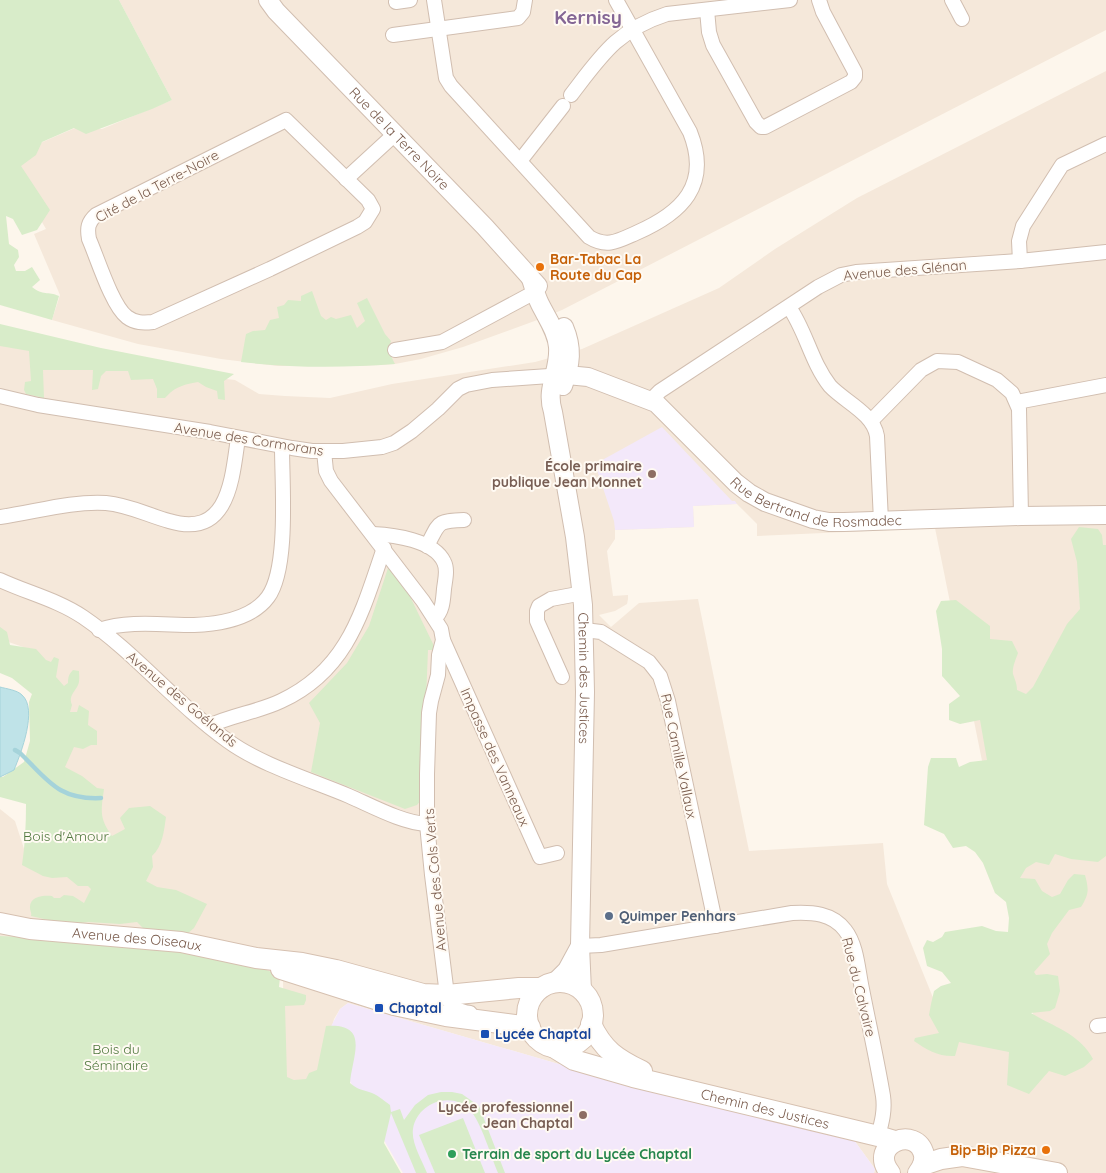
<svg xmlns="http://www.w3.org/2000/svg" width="1106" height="1173" font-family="Quicksand,sans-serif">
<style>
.residential{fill:#f5e8da;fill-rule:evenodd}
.education{fill:#f3e8fa}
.green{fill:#d8ecc9}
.water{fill:#bfe3e8;stroke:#a5d3da}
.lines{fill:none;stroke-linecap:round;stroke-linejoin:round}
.stream{stroke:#a5d3da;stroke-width:4.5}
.minor-casing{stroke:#d1beb0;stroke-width:16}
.tertiary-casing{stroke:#d1beb0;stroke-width:20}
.secondary-casing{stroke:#d6c0b0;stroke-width:22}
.minor{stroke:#fff;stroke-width:14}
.tertiary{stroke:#fff;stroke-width:18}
.secondary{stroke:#fff;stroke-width:20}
.food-dot{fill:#e8710a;stroke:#fffaf3;stroke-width:2}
.education-dot{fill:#8d6e63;stroke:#fffaf3;stroke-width:2}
.service-dot{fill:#5c6f8a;stroke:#fffaf3;stroke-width:2}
.transit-dot{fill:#1a4fb4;stroke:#fffaf3;stroke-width:2}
.leisure-dot{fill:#2e9e5b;stroke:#fffaf3;stroke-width:2}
.labels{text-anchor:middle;stroke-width:4;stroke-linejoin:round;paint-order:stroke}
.street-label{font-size:14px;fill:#7a5c4d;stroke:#fffaf3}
.food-label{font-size:14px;font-weight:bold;fill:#c56008;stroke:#fffaf3;text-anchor:start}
.education-label{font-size:14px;font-weight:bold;fill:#785e54;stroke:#fffaf3;text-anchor:end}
.park-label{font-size:14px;fill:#537a41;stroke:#fffaf3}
.service-label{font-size:14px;font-weight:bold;fill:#4e5e75;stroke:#fffaf3;text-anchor:start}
.transit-label{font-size:14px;font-weight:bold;fill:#164399;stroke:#fffaf3;text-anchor:start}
.leisure-label{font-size:14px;font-weight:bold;fill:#27864d;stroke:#fffaf3;text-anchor:start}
.district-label{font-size:19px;font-weight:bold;fill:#846695;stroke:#fffaf3}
</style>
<rect width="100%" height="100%" fill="#fdf6ec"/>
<g class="residential">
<path d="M119 0H1106V30L562 310 540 319 463 347 421 359 395 364 359 366H278L221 359 138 344 52 320 60 295 34 234 46 229 15 175 9 160 38 144 75 128 102 129 172 100Z"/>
<path d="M1106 71V1173H874L875 1169 854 1140 662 1094 348 1003 340 1009 334 1019 316 1088 285 1089 283 980 253 970 0 939V809L15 821 26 855 58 692 23 647 0 639V326L208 377 235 380 259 394 285 396 330 398 392 384 535 362 582 349 719 288 775 249 857 198ZM737 504 757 524V536L935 528 1035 1023 938 1010 887 884 883 843 749 851 698 599 639 603 611 627 599 615 615 611 627 604 628 599V595L613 596 607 551 615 539V530L694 527 693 506Z"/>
</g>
<g class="education">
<path d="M662 427 732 501H735L737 504 693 506 694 527 615 530 614 521 595 464Z"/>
<path d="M348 1003 662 1094 854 1140 875 1169 874 1173H403L325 1038 340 1009Z"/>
</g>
<g class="green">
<path d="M0 0H119L172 100 152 109 86 134 74 128 42 142 36 155 21 166 50 210 37 230 22 235 13 219 6 216 9 244 18 250 19 257 14 265 16 271H25L32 267 40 280 32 287C43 296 48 291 59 296L52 320 0 305Z"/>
<path d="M312 291 321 316 326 320 331 317 336 319 351 315 357 328 365 321 357 303 367 298 385 334 391 341 388 350 395 364C343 368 292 368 241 362L246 334 253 331 265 330 270 320 279 318 277 307 284 305 288 300 301 301V296Z"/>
<path d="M0 324 101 348 234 374 224 381 225 400 218 399 217 391 206 387 198 382C183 385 176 386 165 398H157V389L153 379 131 380 128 371H106L101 376 98 389 92 390 93 370H43L44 398 26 394 24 390 25 382 31 381 29 351 0 346Z"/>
<path d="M1079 527 1098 529 1102 535 1103 545H1106V856L1098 862 1071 859 1055 854 1049 865 1036 862 1026 868 1020 878 1035 879 1042 891 1052 897 1060 894 1068 880 1074 874 1085 875C1089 890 1089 894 1081 907L1069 910 1052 933 1047 944 1050 954 1034 972 1036 975 1047 974 1058 976 1060 991 1055 1008 1050 1011 1031 1013C1054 1027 1080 1034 1093 1059L1084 1067 1065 1076 1049 1071 1029 1094 1007 1085 1009 1052 959 1042 955 1056C939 1057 927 1050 914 1041L915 1038 939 1033 929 1015 931 1004 934 991 941 986 951 983 942 972 927 966 923 948 927 940 933 942 942 937 945 932 982 926 996 931 1008 932 1009 918 1006 902 995 893 983 863 975 852 966 846 953 848 944 834 924 825 928 767 931 758H956L959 767 970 762 987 760 980 720 960 724 949 720V704L960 696 942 676V649L936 611 941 601 956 600 990 626V639L1012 641 1018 653C1016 659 1012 667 1013 674 1015 680 1017 684 1017 690L1026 694 1033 687 1067 624 1080 609 1077 562 1071 539Z"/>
<path d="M388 568 402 580 436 650H428L422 799 417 805 405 809 311 772 320 723 309 703 347 663 369 626Z"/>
<path d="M0 627 7 632 10 645 36 649 46 660 51 662 54 657 59 659 56 677 64 686 68 683C68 677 69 674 73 670L79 671C79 674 80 681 78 685 75 692 68 696 72 705L70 712H77L79 705 89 711 88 725 97 731V745H91L83 749 74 747 65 767 82 776 97 788 104 789C101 811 99 818 112 836L125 829 120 818 129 808 150 806 166 817C164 830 163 846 152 856L153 867 146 881 157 887 176 890 207 904 194 928 187 934 143 928 137 922 120 924 88 922 74 924 57 922 31 916C32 913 30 911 30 908 29 896 44 895 52 896L54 898H60L64 895 73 896 84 903 91 889 88 886H78L67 877 52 878 43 876 22 865C25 845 26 825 26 804L0 797V777H3L24 762 30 741 29 702 32 694 12 678 0 673Z"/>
<path d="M0 936 136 943 251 964 274 973 280 977 279 987 306 995V1000L304 1005 285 1006 287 1077 294 1080 306 1079 309 1073 317 1070 326 1026C371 1023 352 1056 350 1083 357 1089 360 1089 369 1092 377 1094 383 1100 390 1105L391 1112 400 1109 404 1120 415 1105 428 1095 441 1092H452L462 1094 479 1106 505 1173H498C491 1156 481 1122 470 1110 451 1090 417 1103 413 1129 411 1143 422 1160 427 1173H416L391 1113 384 1143 401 1173H0Z"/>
<path d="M463 1118 485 1173H435L419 1135Z"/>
</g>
<path class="water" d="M0 687C7 689 17 690 22 695 38 709 21 753 14 770L0 777Z"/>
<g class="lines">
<path class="stream" d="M15 750 20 753C48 780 58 800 101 798"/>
<g class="minor-casing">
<g id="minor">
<path d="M434 0 446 78 451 86 589 237C607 248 618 241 636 233 682 213 711 185 690 132L616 0"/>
<path d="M952 0 962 19"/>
<path d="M396 2 410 0"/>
<path d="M707 10 709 32 713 45 756 122 761 127H765L851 82 855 77V72L823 12 819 0"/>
<path d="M393 35 518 18 523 12 525 0"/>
<path d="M571 95C601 56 617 30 667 14L790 0"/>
<path d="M286 120 368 200 373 209 365 222 357 227 270 269 153 322C143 323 135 323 127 317 112 306 97 257 89 239 87 228 88 222 96 215Z"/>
<path d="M520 161 563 106"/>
<path d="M346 179 395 134"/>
<path d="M1020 261 1019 241 1023 226 1062 165 1106 144"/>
<path d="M789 307C806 331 811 362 830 386 845 402 873 413 877 436L881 521"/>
<path d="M395 350 442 342 535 292"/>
<path d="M0 396 38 405 210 432 292 448 312 451H343L382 447 394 443 412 431 438 409 458 389 466 385 492 380 564 375"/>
<path d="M651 400 660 391 818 287 841 275 856 272 1020 261 1106 252"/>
<path d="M1017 402 1106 385"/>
<path d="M871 421 921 370 937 361 958 362 997 380 1012 393 1019 409 1021 516"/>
<path d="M324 451 326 471 331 481 423 601 441 629 443 640 439 655 438 675 431 701 429 713 427 774V824L432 875 447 995C451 1008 458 1011 470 1013"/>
<path d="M0 517C36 512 70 501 106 503 129 505 147 515 169 521 229 539 232 479 238 438"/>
<path d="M373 534C394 535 434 540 444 562 448 570 445 580 444 589 443 599 443 611 435 618"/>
<path d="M427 546C440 522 436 521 464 520"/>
<path d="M0 580C28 593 58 600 83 617 136 653 176 704 228 741 261 765 311 780 349 796 372 806 403 823 427 824"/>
<path d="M99 630C129 620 163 625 194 625 219 624 252 619 268 597 289 568 282 484 282 447"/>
<path d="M584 630 601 632 649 662 660 676 668 701 716 926"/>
<path d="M443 640 540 857 557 853"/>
<path d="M562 677 537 621V611L539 606 551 599 583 593"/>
<path d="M209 726C232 715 258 712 281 701 348 670 362 612 384 548"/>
<path d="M580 946 601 945 792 913C812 912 832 913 845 930 857 945 858 971 862 989 869 1025 877 1060 883 1096 885 1110 882 1122 878 1136"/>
<path d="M1097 1026 1106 1025"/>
</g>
</g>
<g class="tertiary-casing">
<g id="tertiary">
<path id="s1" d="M268 0 276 11 485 227 538 286"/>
<path id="s2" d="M531 279C534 288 536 296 540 304 547 318 557 332 558 347 560 371 545 388 553 412L575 537 583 605 585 692 580 946 582 991"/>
<path id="s3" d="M567 375 588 377 656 403 736 483 749 493 765 502 813 519 829 522H844L1021 516 1106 515"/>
<path d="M563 386C571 364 573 348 564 327"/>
<path d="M554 983 567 970 580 946"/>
</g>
</g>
<g class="secondary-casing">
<g id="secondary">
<path id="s4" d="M0 923 30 929 181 942 256 958 302 963 336 970 423 994 447 995 519 988H541"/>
<path d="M281 969 394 1005 446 1016 530 1027"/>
<circle cx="560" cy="1015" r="33"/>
<path d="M591 1024C603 1050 617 1059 642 1071"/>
<path id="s5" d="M553 1047 574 1060 633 1077 878 1136 895 1141"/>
<path d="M923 1165 941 1159 962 1156 1057 1173"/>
<path d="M890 1173C867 1144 917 1124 924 1155 925 1162 922 1168 918 1173"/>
</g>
</g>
<use href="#minor" class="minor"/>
<use href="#tertiary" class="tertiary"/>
<use href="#secondary" class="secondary"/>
</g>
<g class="food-dot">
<circle cx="540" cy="267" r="5"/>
<circle cx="1046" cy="1150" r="5"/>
</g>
<g class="education-dot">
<circle cx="652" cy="474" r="5"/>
<circle cx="583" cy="1115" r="5"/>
</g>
<circle class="service-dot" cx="609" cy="916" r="5"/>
<g class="transit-dot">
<rect x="374" y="1003" width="10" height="10" rx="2.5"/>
<rect x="480" y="1029" width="10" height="10" rx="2.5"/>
</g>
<circle class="leisure-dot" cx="452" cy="1154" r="5"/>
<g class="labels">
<g class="street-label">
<text dy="5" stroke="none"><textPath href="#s1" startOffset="191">Rue de la Terre Noire</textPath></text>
<text transform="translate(157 186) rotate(-28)" y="5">Cité de la Terre-Noire</text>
<text transform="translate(905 270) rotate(-5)" y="5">Avenue des Glénan</text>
<text transform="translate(249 439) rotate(9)" y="5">Avenue des Cormorans</text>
<text dy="5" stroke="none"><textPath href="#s3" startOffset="292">Rue Bertrand de Rosmadec</textPath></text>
<text dy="5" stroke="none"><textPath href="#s2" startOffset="408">Chemin des Justices</textPath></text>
<text transform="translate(182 699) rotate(40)" y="5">Avenue des Goélands</text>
<text transform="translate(679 756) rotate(78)" y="5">Rue Camille Vallaux</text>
<text transform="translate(495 757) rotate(66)" y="5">Impasse des Vanneaux</text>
<text transform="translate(435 880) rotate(-95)" y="5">Avenue des Cols Verts</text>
<text dy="5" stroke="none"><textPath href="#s4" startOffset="138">Avenue des Oiseaux</textPath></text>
<text transform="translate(859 987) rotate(76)" y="5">Rue du Calvaire</text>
<text dy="5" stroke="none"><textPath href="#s5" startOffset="222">Chemin des Justices</textPath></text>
</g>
<g class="food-label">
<text x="550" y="264">Bar-Tabac La<tspan x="550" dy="16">Route du Cap</tspan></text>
<text x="1036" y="1155" text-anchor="end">Bip-Bip Pizza</text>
</g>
<g class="education-label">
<text x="642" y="471">École primaire<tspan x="642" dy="16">publique Jean Monnet</tspan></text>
<text x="573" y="1112">Lycée professionnel<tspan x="573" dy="16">Jean Chaptal</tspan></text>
</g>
<g class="park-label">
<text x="66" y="841">Bois d'Amour</text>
<text x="116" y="1054">Bois du<tspan x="116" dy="16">Séminaire</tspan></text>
</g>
<g class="service-label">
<text x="619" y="921">Quimper Penhars</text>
</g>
<g class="transit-label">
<text x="389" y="1013">Chaptal</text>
<text x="495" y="1039">Lycée Chaptal</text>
</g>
<g class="leisure-label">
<text x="462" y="1159">Terrain de sport du Lycée Chaptal</text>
</g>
<g class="district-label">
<text x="588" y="24">Kernisy</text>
</g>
</g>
</svg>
